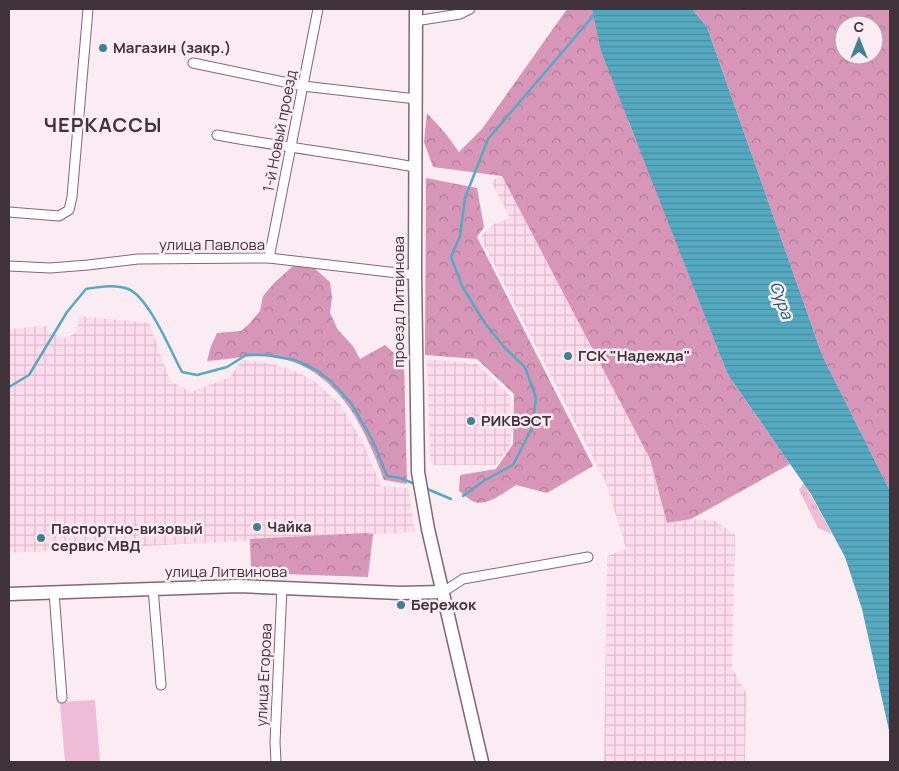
<svg xmlns="http://www.w3.org/2000/svg" width="899" height="771" font-family="Manrope,sans-serif">
<style>
.industrial{fill:url(#industrial-grid)}
.grass{fill:url(#grass-tufts)}
.forest{fill:url(#forest-crowns);fill-rule:evenodd}
.park{fill:#eebcd5}
.water{fill:url(#water-rules)}
.lines{fill:none;stroke-linecap:round;stroke-linejoin:round}
.stream{stroke:#55aac1;stroke-width:2.5}
.street-casing{stroke:#846675;stroke-width:11}
.secondary-casing{stroke:#846675;stroke-width:15}
.street{stroke:#fff;stroke-width:9}
.secondary{stroke:#fff;stroke-width:12}
.poi-dot{fill:#408194;stroke:#fbecf3;stroke-width:2}
.labels{text-anchor:middle;stroke-width:5;stroke-linejoin:round;paint-order:stroke}
.poi-label{font-size:15px;font-weight:bold;fill:#41333a;stroke:#fbecf3;text-anchor:start}
.street-label{font-size:15px;fill:#41333a;stroke:#fbecf3}
.water-label{font-size:16px;font-style:italic;fill:#135a6b;stroke:#fbecf3}
.district-label{font-size:20px;font-weight:bold;letter-spacing:1px;fill:#41333a;stroke:#fbecf3}
</style>
<defs>
<pattern id="industrial-grid" width="8" height="8" patternUnits="userSpaceOnUse" patternTransform="scale(1.25)"><rect width="8" height="8" fill="#ffdced"/><path d="M0 4h8M4 0v8" fill="none" stroke="#dcbdcc"/></pattern>
<pattern id="grass-tufts" width="24" height="20" patternUnits="userSpaceOnUse" patternTransform="scale(1.25)"><rect width="24" height="20" fill="#eebcd5"/><path d="M3 7l-1-3M5 7V3M7 7l1-3M15 17l-1-3M17 17v-4M19 17l1-3" fill="none" stroke="#cda2b8"/></pattern>
<pattern id="forest-crowns" width="20" height="18" patternUnits="userSpaceOnUse" patternTransform="scale(1.25)"><rect width="20" height="18" fill="#d796b8"/><path d="M2 6a3 3 0 1 1 6 0M12 15a3 3 0 1 1 6 0" fill="none" stroke="#b07b97"/></pattern>
<pattern id="water-rules" width="6" height="5" patternUnits="userSpaceOnUse" patternTransform="scale(1.25)"><rect width="6" height="5" fill="#55aac1"/><path d="M0 2.5h6" fill="none" stroke="#488b9e"/></pattern>
</defs>
<rect width="100%" height="100%" fill="#fbecf3"/>
<g class="industrial">
<path d="M502 176 650 459 667 523 691 519 715 521 735 535 732 668 746 693 745 762H604L607 556 626 549 606 483 480 237 494 224 510 218 491 181Z"/>
<path d="M80 316 149 323 170 381 191 392 230 377 242 360 267 363 288 368 313 380 340 404 363 443 381 486 408 488 415 532 9 553V329L47 326V332L65 338 76 333Z"/>
<path d="M427 359 477 364 510 396 511 444 496 465H434L430 460Z"/>
</g>
<path class="grass" d="M804 483 832 534 818 528 799 490Z"/>
<g class="forest">
<path d="M567 9H592L629 123 654 184 728 375 790 464 691 519 667 523 650 459 502 176 433 167 424 142 427 113 446 134 459 152 482 129Z"/>
<path d="M692 9H890V491L822 355 707 27ZM844 25H874V55H844Z"/>
<path d="M426 178 477 188 484 227 477 237 593 466 547 493 516 485C505 492 485 508 472 501 467 498 463 494 459 491L460 475 496 469 513 444 514 394 477 359 425 355Z"/>
<path d="M293 266 314 268 330 282 332 297 330 313 338 330 353 346 360 359 385 345 404 362 407 484 384 480C362 418 329 354 253 356 238 357 222 360 207 361L211 346 217 333 241 331 249 324 260 311 263 296 275 282Z"/>
<path d="M365 533 373 534 368 577 251 573 250 539Z"/>
</g>
<path class="park" d="M95 700 100 762H65L60 702Z"/>
<path class="water" d="M592 9H692L707 27 822 355 890 491V735L862 609 845 557 811 494 728 375 601 51Z"/>
<g class="lines">
<g class="stream">
<path d="M9 387 29 375 67 312 86 289C99 287 115 284 128 289 149 297 171 352 182 372L197 375 227 367 246 355H266L295 360 318 371 332 382 351 403 373 441 387 476 400 478 415 484"/>
<path d="M425 488 451 499"/>
<path d="M463 496 485 480 513 465 532 428 536 398 525 367 505 348 484 322 462 286 451 257 460 236 465 198 488 139 594 15"/>
</g>
<g class="street-casing">
<g id="street">
<path d="M415 21 460 14 470 9"/>
<path d="M193 63 303 86 416 99"/>
<path d="M217 135C283 147 349 155 415 167"/>
<path d="M9 212 59 216 69 210 72 197 88 9"/>
<path d="M269 258 318 9"/>
<path d="M9 266 50 268 88 265 138 259 269 258 415 275"/>
<path d="M153 588 161 685"/>
<path d="M54 592 62 698"/>
<path d="M443 592 463 579 588 557"/>
<path d="M276 762 275 742 282 588"/>
</g>
</g>
<g class="secondary-casing">
<g id="secondary">
<path d="M416 9 415 275 418 472 428 529 482 762"/>
<path d="M9 594 239 586 400 593 443 592"/>
</g>
</g>
<use href="#street" class="street"/>
<use href="#secondary" class="secondary"/>
</g>
<g class="poi-dot">
<circle cx="103" cy="48" r="5"/>
<circle cx="568" cy="356" r="5"/>
<circle cx="471" cy="421" r="5"/>
<circle cx="257" cy="527" r="5"/>
<circle cx="41" cy="538" r="5"/>
<circle cx="401" cy="605" r="5"/>
</g>
<g class="labels">
<g class="poi-label">
<text x="113" y="53">Магазин (закр.)</text>
<text x="578" y="361">ГСК "Надежда"</text>
<text x="481" y="426">РИКВЭСТ</text>
<text x="267" y="532">Чайка</text>
<text x="51" y="534">Паспортно-визовый<tspan x="51" dy="17">сервис МВД</tspan></text>
<text x="411" y="610">Бережок</text>
</g>
<g class="street-label">
<text transform="translate(280 131) rotate(-79)" y="5">1-й Новый проезд</text>
<text x="212" y="250">улица Павлова</text>
<text transform="translate(399 302) rotate(-90)" y="5">проезд Литвинова</text>
<text x="226" y="577">улица Литвинова</text>
<text transform="translate(264 675) rotate(-87)" y="5">улица Егорова</text>
</g>
<g class="water-label">
<text transform="translate(782 300) rotate(70)" y="6">Сура</text>
</g>
<g class="district-label">
<text x="103" y="132">ЧЕРКАССЫ</text>
</g>
</g>
<rect width="899" height="771" fill="none" stroke="#41333a" stroke-width="20"/>
<g transform="translate(859 40)"><circle r="24" fill="#fbecf3" stroke="#b1a2a9"/>
<path d="M0-4L9 19L0 12L-9 19Z" fill="#408194"/>
<text y="-8" font-size="14" font-weight="bold" text-anchor="middle" fill="#41333a">С</text>
</g>
</svg>
